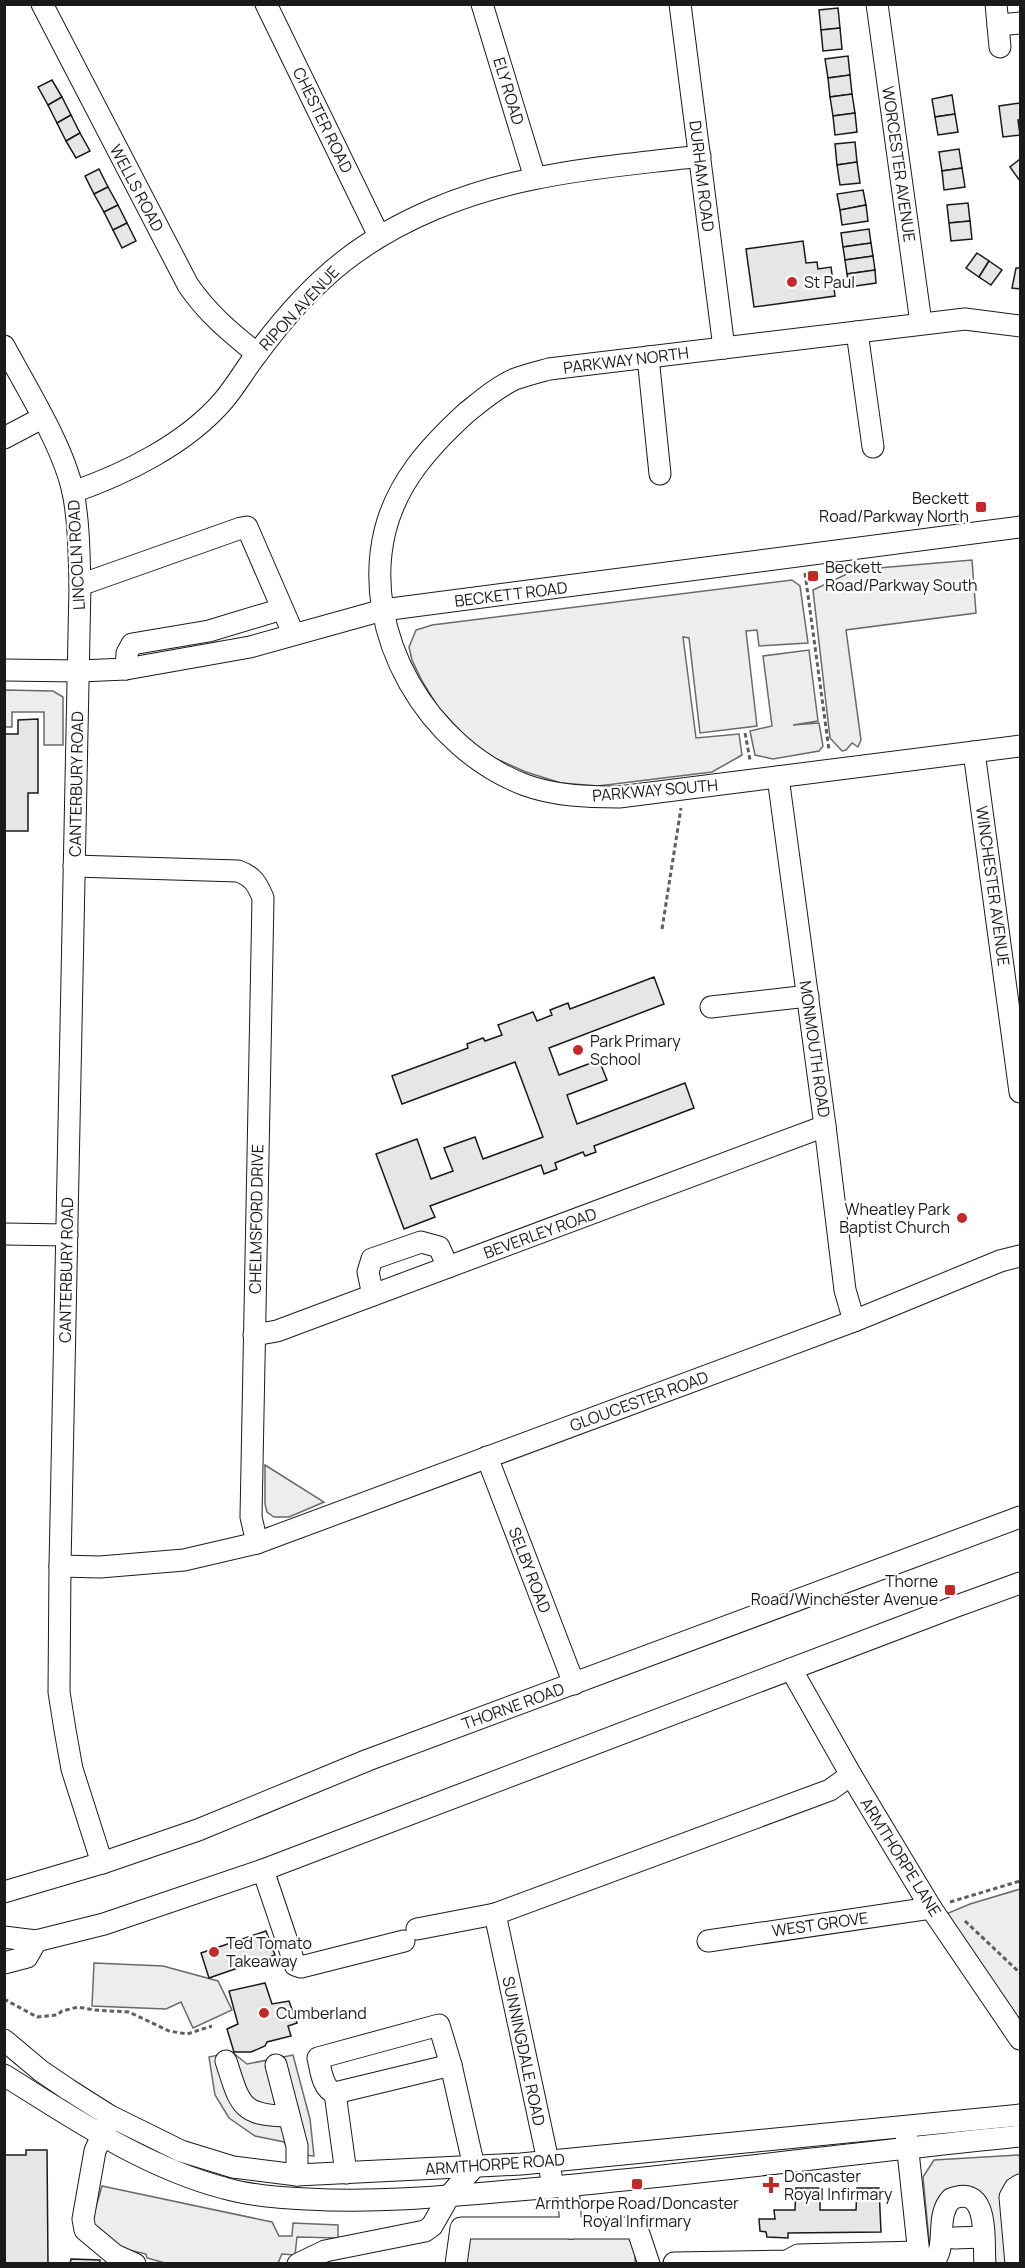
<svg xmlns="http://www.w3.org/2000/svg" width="1025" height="2268" font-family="Manrope,sans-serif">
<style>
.built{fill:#ededed;stroke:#6a6a6a;stroke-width:1.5}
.building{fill:#e6e6e6;stroke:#1a1a1a;stroke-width:1.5}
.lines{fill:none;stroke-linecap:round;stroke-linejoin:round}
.minor-casing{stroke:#1a1a1a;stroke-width:23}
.path{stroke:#5f5f5f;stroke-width:3;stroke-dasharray:4.5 3;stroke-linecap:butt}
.minor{stroke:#fff;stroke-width:21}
.poi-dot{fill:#c62828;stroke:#fff;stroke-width:2}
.labels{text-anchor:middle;stroke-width:4.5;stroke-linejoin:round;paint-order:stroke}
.street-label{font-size:16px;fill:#1a1a1a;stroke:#fff}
.poi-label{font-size:16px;fill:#1a1a1a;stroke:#fff;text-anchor:start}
</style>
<rect width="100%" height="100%" fill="#fff"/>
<g class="built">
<path d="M972 560 976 613 846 630 861 740 858 747 852 743 846 750 842 751 830 738 813 590 851 572 878 568Z"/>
<path d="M792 580 800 586 808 643 759 646 757 630 746 631 757 726 700 733 689 638 683 637 696 738 739 734 742 755 712 772 598 786 561 783 526 772 490 756 463 734 438 707 422 681 412 660 409 647 416 630 432 625Z"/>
<path d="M809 650 818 721 793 725 819 723 823 746 819 751 773 759 755 755 750 731 772 726 763 656Z"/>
<path d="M5 690 53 691 63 697V745H44V712H12V727H5Z"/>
<path d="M265 1465 324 1502 289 1517H274L267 1512 265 1504Z"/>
<path d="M1020 1889V2019L1004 2002 946 1914 970 1904Z"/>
<path d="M94 1963 163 1966 218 1981 232 2010 193 2028 181 2002 166 2009 92 2006Z"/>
<path d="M232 2052 247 2064 293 2055 310 2119 314 2156 290 2154 284 2142 255 2136 229 2118 215 2095 209 2057Z"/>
<path d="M1020 2155V2177L1006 2182 1004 2199 1009 2263H988L989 2245 963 2196 930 2251 923 2177 934 2160Z"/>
<path d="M102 2186 272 2222 279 2236H292L293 2223 338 2225V2238L297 2237 295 2255 282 2254 278 2263H165L147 2258 146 2254 121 2248 91 2224Z"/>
<path d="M475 2234H626L635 2239V2263L463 2264 465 2240Z"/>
</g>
<g class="building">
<path d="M838 8 840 28 821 30 819 10Z"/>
<path d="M840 28 842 49 823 51 821 30Z"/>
<path d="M848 56 850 75 828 78 825 59Z"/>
<path d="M850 75 852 94 830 97 828 78Z"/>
<path d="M52 80 62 97 48 105 38 87Z"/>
<path d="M852 94 855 113 833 116 830 97Z"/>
<path d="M952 95 955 114 935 117 932 99Z"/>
<path d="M62 97 71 115 57 123 48 105Z"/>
<path d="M1020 103V120H1018L1020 135 1003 137 999 106Z"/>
<path d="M855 113 857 132 835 135 833 116Z"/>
<path d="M955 114 958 132 938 135 935 117Z"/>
<path d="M71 115 80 133 66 141 57 123Z"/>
<path d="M80 133 90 151 76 158 66 141Z"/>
<path d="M855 142 857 162 837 165 835 144Z"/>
<path d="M959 149 962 168 942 171 939 152Z"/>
<path d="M1020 159V181L1010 167Z"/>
<path d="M857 162 860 183 840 185 837 165Z"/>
<path d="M962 168 965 187 944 190 942 171Z"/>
<path d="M99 169 108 187 94 194 85 176Z"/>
<path d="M108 187 118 205 104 212 94 194Z"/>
<path d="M863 190 866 205 840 210 837 194Z"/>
<path d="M968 203 970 221 949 223 947 205Z"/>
<path d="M118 205 127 223 113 230 104 212Z"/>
<path d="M866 205 868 221 842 225 840 210Z"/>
<path d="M970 221 972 239 951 241 949 223Z"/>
<path d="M127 223 136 241 122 248 113 230Z"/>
<path d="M869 229 871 243 843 247 841 233Z"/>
<path d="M803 241 806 263 817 262 818 269 831 267 835 296 754 307 746 249Z"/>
<path d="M871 243 873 256 845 260 843 247Z"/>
<path d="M977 253 989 261 979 277 966 268Z"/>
<path d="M873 256 875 270 847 274 845 260Z"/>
<path d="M989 261 1002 270 991 285 979 277Z"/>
<path d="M1016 268H1020V289L1012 288Z"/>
<path d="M875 270 876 283 849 287 847 274Z"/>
<path d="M38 719V793H28V831H4V734H18V720Z"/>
<path d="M654 977 664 1004 549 1048 559 1075 599 1060 607 1080 567 1095 577 1124 685 1083 694 1108 594 1146 596 1152 585 1156 583 1152 555 1163 557 1169 544 1174 541 1165 430 1206 435 1217 404 1229 376 1154 417 1139 431 1179 453 1171 444 1148 475 1137 483 1159 543 1137 515 1062 402 1104 392 1076 468 1048 467 1044 483 1038 485 1041 502 1035 498 1025 533 1012 537 1021 552 1015 550 1010 568 1003 570 1009Z"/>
<path d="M266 1931 275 1955 209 1978 201 1953Z"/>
<path d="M265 1983 272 2004 289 2001 297 2023 288 2026 291 2036 267 2042 265 2046 251 2052H234L227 2029 238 2024 229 1991Z"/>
<path d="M26 2150H47L48 2264H4V2155H26Z"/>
<path d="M796 2188H820V2210H856L857 2188H879L881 2232 788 2233V2238L767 2237 766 2232 760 2231 759 2219H775L774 2210H795Z"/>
<path d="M71 2259 100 2260V2264H70Z"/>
</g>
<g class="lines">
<g class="minor-casing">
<g id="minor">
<path d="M42 4 188 285C207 313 230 332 257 354"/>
<path d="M266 4 379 236"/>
<path d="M482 4 535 178"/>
<path d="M680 4 724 348"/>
<path d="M877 4 921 323"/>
<path d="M996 4 1000 47"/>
<path d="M998 25 1020 23"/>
<path d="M1020 326 965 319 549 369C538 372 526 375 515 379 497 387 481 401 466 413 430 446 397 482 385 531 360 634 428 748 525 785 555 796 588 797 619 797L1020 746"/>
<path d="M857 332 873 447"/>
<path d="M4 346C27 389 63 446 73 492 79 522 79 554 80 585L60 1566 59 1692 65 1730 72 1769 102 1863"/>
<path d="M648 357 660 474"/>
<path d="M4 438 42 418"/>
<path d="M73 492C125 474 186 444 223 401 236 386 245 369 257 354 282 320 311 287 344 261 398 219 467 192 533 179 588 167 645 163 700 156"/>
<path d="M80 585 241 528 247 527 293 633"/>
<path d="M126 669 127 653 132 644 209 631 282 609"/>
<path d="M4 670 79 671 126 669 250 647 383 610 1020 527"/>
<path d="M974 752 1020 1092"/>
<path d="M778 777 825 1126 845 1290 854 1321"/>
<path d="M711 1007 808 996"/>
<path d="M4 1234 67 1235"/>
<path d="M373 1295 368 1272 372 1259 421 1242 439 1247 448 1267"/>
<path d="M254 1335 277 1331 825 1126"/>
<path d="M487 1457 574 1684"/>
<path d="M257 1543 854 1321 1000 1261 1020 1256"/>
<path d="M60 1566 100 1567 184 1560 257 1543 251 1517 263 898C257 883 252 876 238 871L74 866"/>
<path d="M791 1669 851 1775 931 1908 1020 2039"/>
<path d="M263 1870 295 1965 301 1967 404 1941"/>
<path d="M4 1892 102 1863 198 1830 368 1760 1020 1517"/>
<path d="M495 1914 551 2175"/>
<path d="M417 1929 495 1914 830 1790 851 1775"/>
<path d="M4 1937 36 1941 104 1924 263 1870 954 1607 1020 1583"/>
<path d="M708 1941 931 1908"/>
<path d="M4 1963 27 1957 36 1941"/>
<path d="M4 2040 41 2071 69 2090 110 2116 181 2151 233 2167 297 2175 521 2164 1020 2115"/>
<path d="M226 2061C240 2104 240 2116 289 2116"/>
<path d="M276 2065 297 2146V2175"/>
<path d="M4 2075C73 2118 144 2167 224 2188 251 2196 279 2198 307 2199 374 2203 440 2197 507 2191 679 2177 849 2153 1020 2136"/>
<path d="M335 2093 451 2065"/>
<path d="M108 2122 95 2151 83 2219 85 2230 115 2255 135 2264"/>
<path d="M906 2133 920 2264"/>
<path d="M571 2228H637L649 2264"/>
<path d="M954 2238 983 2237"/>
<path d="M674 2263 787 2261 798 2255 918 2252"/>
<path d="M298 2264 325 2251 425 2231 432 2226 449 2196 474 2167 451 2065 439 2025 318 2058C321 2070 322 2089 335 2093L346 2173"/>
<path d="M456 2264 461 2228H571L568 2186"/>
<path d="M932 2264C949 2246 934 2218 951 2199 990 2183 983 2240 985 2264"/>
<path d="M1016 2264 1010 2197 1015 2188 1020 2185"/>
</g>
</g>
<g class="path">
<path d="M805 573 829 750"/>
<path d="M745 733 750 760"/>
<path d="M662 929 681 808"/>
<path d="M950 1902 1020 1881"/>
<path d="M965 1921 1020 1973"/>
<path d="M4 1999 37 2017 57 2015 62 2011 78 2007 94 2010 129 2012 169 2031 187 2034 212 2026"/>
</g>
<use href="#minor" class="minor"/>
</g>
<g class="poi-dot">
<circle cx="792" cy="282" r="6"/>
<rect x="975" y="501" width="12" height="12" rx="3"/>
<rect x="807" y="570" width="12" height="12" rx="3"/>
<circle cx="578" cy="1050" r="6"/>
<circle cx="962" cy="1218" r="6"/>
<rect x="944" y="1584" width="12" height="12" rx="3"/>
<circle cx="214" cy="1952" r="6"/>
<circle cx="264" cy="2013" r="6"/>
<rect x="631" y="2178" width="12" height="12" rx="3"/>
<path d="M768 2176h6v6h6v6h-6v6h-6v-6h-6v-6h6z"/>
</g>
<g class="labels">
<g class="street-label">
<text transform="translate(509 91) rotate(73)" y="6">ELY ROAD</text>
<text transform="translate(323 120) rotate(64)" y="6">CHESTER ROAD</text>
<text transform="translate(899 164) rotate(82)" y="6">WORCESTER AVENUE</text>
<text transform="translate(702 176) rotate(83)" y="6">DURHAM ROAD</text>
<text transform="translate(137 188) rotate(62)" y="6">WELLS ROAD</text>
<text transform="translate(299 308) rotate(-47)" y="6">RIPON AVENUE</text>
<text transform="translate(626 360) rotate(-7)" y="6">PARKWAY NORTH</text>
<text transform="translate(76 555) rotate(-93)" y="6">LINCOLN ROAD</text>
<text transform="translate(511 594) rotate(-7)" y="6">BECKETT ROAD</text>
<text transform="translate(76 784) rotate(-89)" y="6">CANTERBURY ROAD</text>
<text transform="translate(655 790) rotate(-5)" y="6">PARKWAY SOUTH</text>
<text transform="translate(993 886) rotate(82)" y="6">WINCHESTER AVENUE</text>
<text transform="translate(815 1049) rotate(82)" y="6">MONMOUTH ROAD</text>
<text transform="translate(256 1219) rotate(-89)" y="6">CHELMSFORD DRIVE</text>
<text transform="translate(540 1233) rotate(-20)" y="6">BEVERLEY ROAD</text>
<text transform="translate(66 1270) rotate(-89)" y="6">CANTERBURY ROAD</text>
<text transform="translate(639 1401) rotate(-20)" y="6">GLOUCESTER ROAD</text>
<text transform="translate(530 1570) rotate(69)" y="6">SELBY ROAD</text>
<text transform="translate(513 1706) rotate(-20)" y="6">THORNE ROAD</text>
<text transform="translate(901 1857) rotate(58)" y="6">ARMTHORPE LANE</text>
<text transform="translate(820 1924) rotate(-8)" y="6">WEST GROVE</text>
<text transform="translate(524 2051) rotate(78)" y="6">SUNNINGDALE ROAD</text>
<text transform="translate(495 2164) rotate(-4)" y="6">ARMTHORPE ROAD</text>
</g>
<g class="poi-label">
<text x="804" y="288">St Paul</text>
<text x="969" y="504" text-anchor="end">Beckett<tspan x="969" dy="18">Road/Parkway North</tspan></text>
<text x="825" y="573">Beckett<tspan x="825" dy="18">Road/Parkway South</tspan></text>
<text x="590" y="1047">Park Primary<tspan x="590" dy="18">School</tspan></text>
<text x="950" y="1215" text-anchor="end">Wheatley Park<tspan x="950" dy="18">Baptist Church</tspan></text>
<text x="938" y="1587" text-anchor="end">Thorne<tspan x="938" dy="18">Road/Winchester Avenue</tspan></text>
<text x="226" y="1949">Ted Tomato<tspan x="226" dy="18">Takeaway</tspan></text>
<text x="276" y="2019">Cumberland</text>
<text x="784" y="2182">Doncaster<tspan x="784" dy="18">Royal Infirmary</tspan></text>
<text x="637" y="2209" text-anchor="middle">Armthorpe Road/Doncaster<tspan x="637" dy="18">Royal Infirmary</tspan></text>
</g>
</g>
<rect width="1025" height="2268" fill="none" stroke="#1a1a1a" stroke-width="12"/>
</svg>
